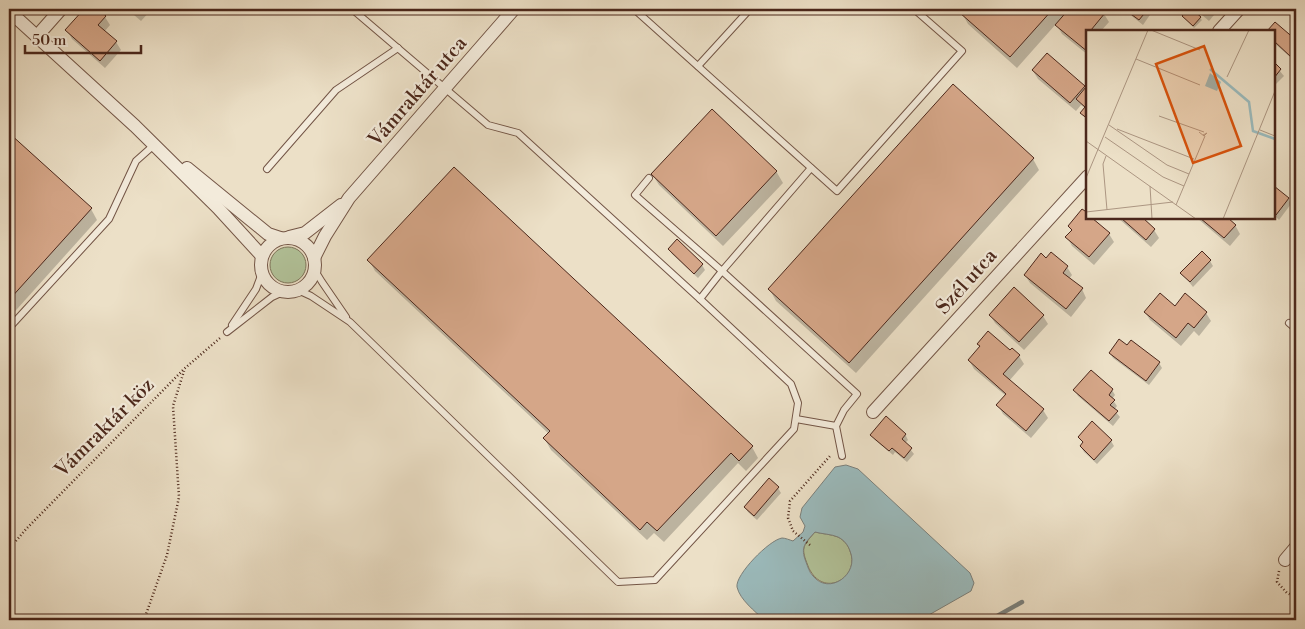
<svg xmlns="http://www.w3.org/2000/svg" width="1305" height="629" font-family="'Libre Bodoni',serif">
<style>
.green{fill:#b2c39a;stroke:#7e755a}
.water{fill:#9bbbbd;stroke:#7b807c;fill-rule:evenodd}
.shadow{fill:#0003}
.lines{fill:none;stroke-linecap:round;stroke-linejoin:round}
.stream{stroke:#7b807c;stroke-width:4.5}
.building{fill:#d5a688;stroke:#4b271b}
.service-casing{stroke:#735546;stroke-width:8}
.minor-casing{stroke:#735546;stroke-width:14}
.path{stroke:#4b271b;stroke-width:2.5;stroke-dasharray:1 2.5;stroke-linecap:butt}
.service{stroke:#f3ebdb;stroke-width:6}
.minor{stroke:#f3ebdb;stroke-width:12}
.labels{text-anchor:middle;stroke-width:4.5;stroke-linejoin:round;paint-order:stroke}
.street-label{font-size:20px;fill:#4b271b;stroke:#f3ebdb}
.inset-river{fill:none;stroke:#9bbbbd;stroke-width:2.5}
.inset-road{fill:none;stroke:#ac9682;stroke-width:1}
.view{fill:#d8540e;fill-opacity:0.15;stroke:#d8540e;stroke-width:2.5}
.inset-edge{fill:none;stroke:#4b271b;stroke-width:2.5}
</style>
<rect width="100%" height="100%" fill="#ece0c7"/>
<filter id="stains"><feTurbulence type="fractalNoise" baseFrequency=".004" numOctaves="4"/><feColorMatrix values="0 0 0 0 .2 0 0 0 0 .09 0 0 0 0 .02 0 0 0 .5 -.17"/></filter>
<radialGradient id="worn" r=".72"><stop offset=".6" stop-color="#630" stop-opacity="0"/><stop offset="1" stop-color="#630" stop-opacity=".3"/></radialGradient>
<g class="green">
<circle cx="288" cy="265" r="18"/>
<path d="M815 532C822 534 831 534 838 537 844 540 848 545 850 551 861 578 822 600 808 566 801 548 802 547 815 532Z"/>
</g>
<path class="water" d="M846 465 858 469 970 573 974 583 971 591 920 620H764C755 611 740 600 737 587 735 575 769 540 782 538 785 538 790 540 793 541L803 532 805 526 800 517 802 508 835 467ZM815 532C822 534 831 534 838 537 844 540 848 545 850 551 860 574 829 596 813 576 809 572 808 567 806 562 800 547 805 543 815 532Z"/>
<g class="shadow">
<path d="M86 9H96L105 17 110 25 104 32 116 42 121 50 105 68 72 39 67 30Z"/>
<path d="M127 9H152L141 21Z"/>
<path d="M965 9H1098L1104 14 1109 22 1101 31H1088V55L1062 34 1056 24 1017 68 968 24 962 13Z"/>
<path d="M1123 9H1154L1143 25Z"/>
<path d="M1191 9 1202 20 1194 28 1183 16Z"/>
<path d="M1195 9H1219L1209 21Z"/>
<path d="M1275 23 1296 42V59L1295 61 1274 43V31H1268Z"/>
<path d="M1274 64 1284 76 1276 84 1274 82Z"/>
<path d="M1033 71 1084 87 1088 90V121L1081 113 1085 108 1081 105 1076 111 1038 79Z"/>
<path d="M9 134 91 209 97 220 9 318Z"/>
<path d="M1033 159 1039 170 856 373 776 301 770 290Z"/>
<path d="M776 171 783 183 723 246 659 185 652 174Z"/>
<path d="M1274 188 1288 198 1291 204 1279 220 1274 215Z"/>
<path d="M1088 218H1090L1109 234 1114 242 1094 265 1072 246 1067 237 1072 231 1069 226Z"/>
<path d="M1118 218H1147L1144 220 1154 230 1159 238 1151 247Z"/>
<path d="M1197 218H1226L1235 225 1240 234 1230 246Z"/>
<path d="M669 249 702 265 705 270 698 278 672 254Z"/>
<path d="M1051 254 1067 267 1072 275 1069 279 1082 289 1086 298 1071 317 1030 283 1025 275 1047 260Z"/>
<path d="M369 260 752 447 758 458 746 471 738 463 664 542 654 533 647 540 551 450 544 438 549 434 375 271Z"/>
<path d="M1210 261 1213 266 1193 287 1182 273Z"/>
<path d="M1185 295 1206 313 1211 321 1199 336 1194 331 1181 346 1150 320 1145 312 1175 307Z"/>
<path d="M990 315 1043 316 1048 324 1024 350 995 323Z"/>
<path d="M1127 347 1159 363 1162 368 1149 385 1113 358 1110 353Z"/>
<path d="M1010 352 1019 356 1024 364 1009 381 1043 410 1048 418 1031 438 1003 414 998 405 1006 396 974 369 969 360Z"/>
<path d="M1075 390H1112L1115 395 1112 399 1117 406 1114 410 1120 417 1113 426 1078 396Z"/>
<path d="M905 434 908 440 905 443 914 454 907 462 895 452 893 455 875 440 872 435Z"/>
<path d="M1079 437 1111 441 1114 446 1097 464 1084 452 1081 447 1084 444Z"/>
<path d="M769 480 778 488 781 493 757 520 748 512 745 507Z"/>
</g>
<g class="lines">
<path class="stream" d="M990 620 1022 602"/>
</g>
<g class="building">
<path d="M84 9H98L106 16 98 25 117 41 100 61 65 30Z"/>
<path d="M963 9H1053L1010 57 960 13Z"/>
<path d="M1069 9H1100L1105 13 1091 30 1093 31H1088V52L1055 25Z"/>
<path d="M1124 9H1148L1139 20Z"/>
<path d="M1188 9H1192L1201 17 1193 26 1182 16Z"/>
<path d="M1275 22 1296 40V51L1291 57 1274 41V31H1267Z"/>
<path d="M1047 53 1085 86 1070 103 1032 70Z"/>
<path d="M1274 62 1281 69 1274 78Z"/>
<path d="M953 84 1034 158 849 363 768 289Z"/>
<path d="M1086 87 1088 88V119L1080 113 1085 107 1076 99Z"/>
<path d="M712 109 777 171 716 236 651 174Z"/>
<path d="M9 133 92 208 9 300Z"/>
<path d="M454 167 753 446 739 461 731 453 657 531 647 522 640 530 543 438 550 431 367 260Z"/>
<path d="M1274 186 1289 198 1276 215 1274 213Z"/>
<path d="M1082 209 1088 213V218H1092L1110 233 1089 257 1065 237 1072 230 1068 226Z"/>
<path d="M1121 218H1143L1155 229 1146 240Z"/>
<path d="M1200 218H1228L1236 225 1224 238Z"/>
<path d="M677 239 703 264 694 274 668 249Z"/>
<path d="M1202 251 1211 260 1190 282 1180 273Z"/>
<path d="M1051 252 1068 266 1063 273 1083 288 1066 309 1024 275 1041 253 1046 258Z"/>
<path d="M1014 287 1044 315 1019 342 989 315Z"/>
<path d="M1160 293 1175 306 1185 293 1207 312 1194 328 1188 323 1176 338 1144 312Z"/>
<path d="M988 331 1010 350 1012 348 1020 355 1003 374 1044 409 1026 431 996 405 1006 394 968 360 980 346 977 344Z"/>
<path d="M1119 339 1127 345 1131 340 1160 362 1146 381 1109 353Z"/>
<path d="M1091 370 1113 389 1109 395 1115 400 1110 405 1118 411 1109 421 1073 390Z"/>
<path d="M886 416 906 434 902 439 912 448 904 458 892 448 889 451 870 435Z"/>
<path d="M1092 421 1112 440 1094 460 1080 446 1083 442 1078 437Z"/>
<path d="M769 478 779 487 754 516 744 507Z"/>
</g>
<g class="lines">
<g class="service-casing">
<g id="service">
<path d="M634 9 837 191 962 51 914 9"/>
<path d="M698 66 750 9"/>
<path d="M811 168 722 271 857 394 844 410 836 426 842 456"/>
<path d="M267 169 336 90 398 48"/>
<path d="M649 178 635 195 722 271 700 299"/>
<path d="M314 269 322 282 346 317"/>
<path d="M298 290 311 296 350 322 618 582 655 580 794 429 798 403 791 384 700 299 518 133 488 125 352 9"/>
<path d="M1289 323 1296 329"/>
<path d="M232 325 256 289 262 273"/>
<path d="M9 328 109 219 136 161 154 145"/>
<path d="M227 332 272 297 285 291"/>
<path d="M796 419 836 426"/>
</g>
</g>
<g class="minor-casing">
<g id="minor">
<path d="M9 11 135 126 218 208 262 256"/>
<path d="M1219 31 1239 9"/>
<path d="M38 35 61 9"/>
<path d="M187 168 268 234 280 238"/>
<path d="M289 237 305 233 341 205"/>
<circle cx="288" cy="265" r="27"/>
<path d="M314 258 325 236 349 198 514 9"/>
<path d="M873 412 1088 176"/>
<path d="M1285 560 1296 547"/>
</g>
</g>
<g class="path">
<path d="M810 545 793 531 788 518 790 501 830 456"/>
<path d="M9 549 27 528 184 369 220 338"/>
<path d="M1279 571 1277 582 1287 593 1296 597"/>
<path d="M144 620 167 555 179 497 173 406 184 371"/>
</g>
<use href="#service" class="service"/>
<use href="#minor" class="minor"/>
</g>
<g class="labels">
<g class="street-label">
<text transform="translate(417 91) rotate(-49)" y="7">Vámraktár utca</text>
<text transform="translate(966 281) rotate(-48)" y="7">Szél utca</text>
<text transform="translate(104 427) rotate(-45)" y="7">Vámraktár köz</text>
</g>
</g>
<g transform="translate(1086 30)">
<rect width="189" height="189" fill="#ece0c7"/>
<path d="M124 43 135 52 131 61 119 56Z" fill="#9bbbbd"/>
<path class="inset-river" d="M124 39 163 72 167 101 189 109"/>
<path class="inset-road" d="M65 0 114 20M50 29 114 55M141 47 163 0M73 86 118 102M23 95 81 135 103 144M31 99 108 129M174 100 189 106M113 102 118 106 121 103 117 105M19 107 77 147 98 156M0 111 110 189M20 126 17 134 21 180M0 148 62 0M64 156 66 189M90 175 119 106M0 182 87 172M137 189 189 61"/>
<path class="view" d="M118 16 155 116 107 133 70 34Z"/>
<rect width="189" height="189" class="inset-edge"/>
</g>
<rect width="1305" height="629" fill="none" stroke="#ece0c7" stroke-width="30"/>
<rect x="10" y="10" width="1285" height="609" fill="none" stroke="#4b271b" stroke-width="2.5"/>
<rect x="15" y="15" width="1275" height="599" fill="none" stroke="#4b271b"/>
<path d="M25 45v8h116v-8" fill="none" stroke="#4b271b" stroke-width="2.5"/>
<text x="32" y="45" font-size="15" fill="#4b271b" stroke="#f3ebdb" stroke-width="4" paint-order="stroke">50 m</text>
<rect width="100%" height="100%" filter="url(#stains)"/>
<rect width="100%" height="100%" fill="url(#worn)"/>
</svg>
